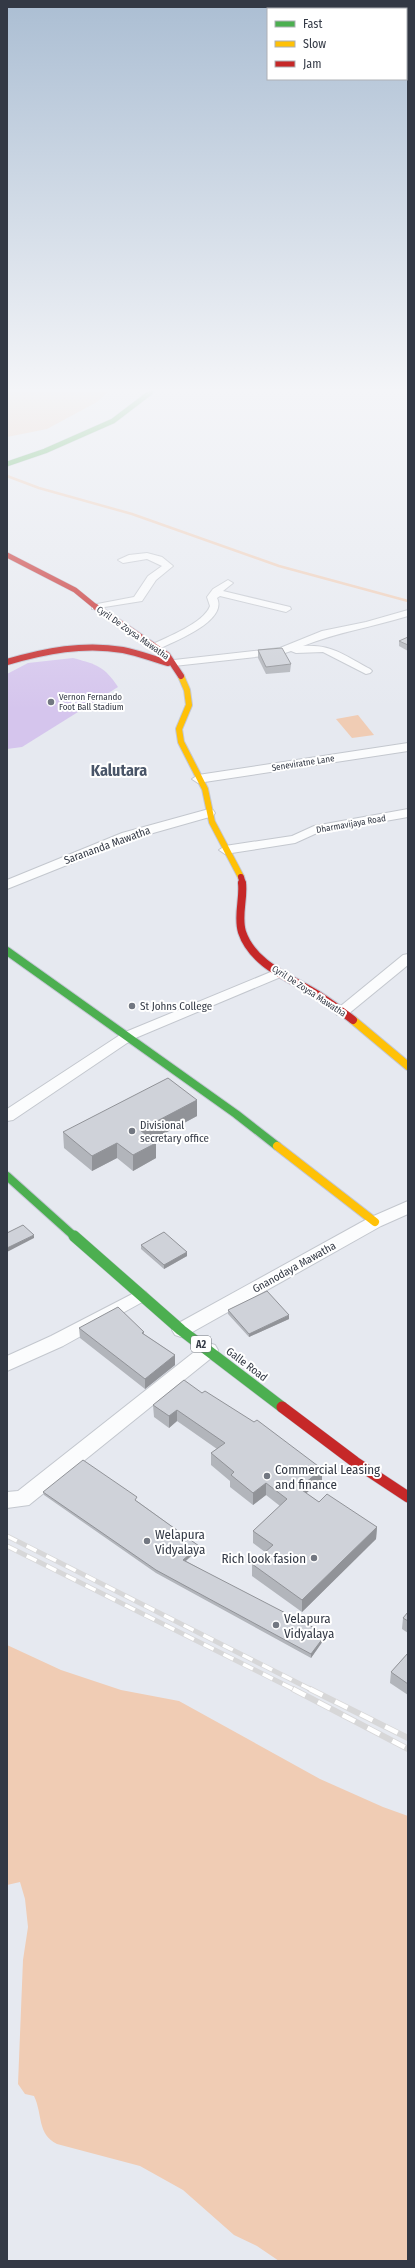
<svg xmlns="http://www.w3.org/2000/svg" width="415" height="2268" font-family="'Fira Sans Condensed',sans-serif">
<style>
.green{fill:#d5c5ed}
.water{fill:#f0ccb4}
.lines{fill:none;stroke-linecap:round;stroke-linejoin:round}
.stream{stroke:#f0ccb4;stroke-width:2.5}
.street-casing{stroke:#c3c7ce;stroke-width:2}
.fast-far2-casing{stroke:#c3c7d4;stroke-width:6}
.fast-far1-casing{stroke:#c3c7d4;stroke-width:10}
.fast-casing{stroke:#c3c7d4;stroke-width:12}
.slow-far1-casing{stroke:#c3c7d4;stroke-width:8}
.slow-casing{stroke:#c3c7d4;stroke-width:10}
.jam-far3-casing{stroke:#c3c7d4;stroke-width:6}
.jam-far2-casing{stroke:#c3c7d4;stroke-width:8}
.jam-far1-casing{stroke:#c3c7d4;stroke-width:10}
.jam-casing{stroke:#c3c7d4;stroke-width:12}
.street{fill:#fbfcfd;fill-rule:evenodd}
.fast-far2{stroke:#4caf50;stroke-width:5}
.fast-far1{stroke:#4caf50;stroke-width:8}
.fast{stroke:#4caf50;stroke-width:11}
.slow-far1{stroke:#ffc107;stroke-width:6}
.slow{stroke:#ffc107;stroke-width:8}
.jam-far3{stroke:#c62828;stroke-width:5}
.jam-far2{stroke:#c62828;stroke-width:6}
.jam-far1{stroke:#c62828;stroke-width:8}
.jam{stroke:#c62828;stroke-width:11}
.rail-far1-casing{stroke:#d7d7d8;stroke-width:5}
.rail-casing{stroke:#d7d7d8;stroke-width:6}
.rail-far1{stroke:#fff;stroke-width:3.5;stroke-dasharray:11;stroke-linecap:butt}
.rail{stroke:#fff;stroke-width:4.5;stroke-dasharray:14;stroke-linecap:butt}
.wall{fill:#b2b5bb}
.shaded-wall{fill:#919398}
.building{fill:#cfd2d9;stroke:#919398}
.poi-dot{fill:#727781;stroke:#fff;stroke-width:1.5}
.labels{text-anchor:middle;stroke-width:4;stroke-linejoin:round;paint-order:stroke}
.far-street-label{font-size:9px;fill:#333945;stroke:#fff}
.far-poi-label{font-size:9px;fill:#333945;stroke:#fff;text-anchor:start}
.shield{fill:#fff;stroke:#70747d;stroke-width:1}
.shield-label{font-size:10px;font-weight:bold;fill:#333945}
.street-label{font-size:11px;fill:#333945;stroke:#fff}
.poi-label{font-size:11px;fill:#333945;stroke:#fff;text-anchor:start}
.near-poi-label{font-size:13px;fill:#333945;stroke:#fff;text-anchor:start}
.far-town-label{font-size:16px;font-weight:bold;fill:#495568;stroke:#fff}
</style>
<rect width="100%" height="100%" fill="#e6e9f0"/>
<path class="green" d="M73 658C96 664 105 667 118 687L22 747 7 749V674L28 663Z"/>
<g class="water">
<path d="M7 392H108L97 402 47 429 7 437Z"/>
<path d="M358 715 374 735 352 738 336 719Z"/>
<path d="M7 1645 61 1670 121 1690 179 1701 320 1779 383 1807 408 1816V2261H279L257 2246 234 2235 183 2190 140 2166 57 2144C37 2134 43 2115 34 2096L25 2094 18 2084 23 1960 28 1927 25 1899 20 1882 7 1885Z"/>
</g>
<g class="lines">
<path class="stream" d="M7 476 39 488 132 514 279 566 408 601"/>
<g class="street-casing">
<g id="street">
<path d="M147 553 162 557 173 566 156 580 142 601 92 609V605L134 597 148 576 162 566 147 559 123 563 118 560 129 555Z"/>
<path d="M228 580 233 583 223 591 290 607 291 609 286 612 220 596 217 598C228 621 175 641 159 649H151L150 647 151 645C167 637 204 623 210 606L207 597 213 589Z"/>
<path d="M408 610V616C373 627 337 632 303 646 332 644 345 656 370 669L372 671 370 673 366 674 323 652 296 653 291 651 282 654 174 666 168 663 174 660 280 648 322 631 366 622Z"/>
<path d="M408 743V751L198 783 192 779 198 775Z"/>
<path d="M209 809 213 810 215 813 213 816 132 839 7 889V880L122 833Z"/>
<path d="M408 809V817L317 833 295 843 225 854 219 850 225 846 292 836 314 826Z"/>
<path d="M408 954V965L347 1015H337L335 1012 337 1009 403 955Z"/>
<path d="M278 969 285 973 283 976 133 1039 13 1120 7 1121V1109L123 1033Z"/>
<path d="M408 1201V1214L381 1226 187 1335 181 1337 175 1335 172 1330 175 1325 369 1218Z"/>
<path d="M140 1290 146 1292 149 1296 146 1300 63 1346 7 1371V1356L51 1336Z"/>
<path d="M209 1343 215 1345 218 1350 215 1355 29 1505 7 1508V1492L18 1491 203 1345Z"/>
</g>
</g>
<g class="fast-far2-casing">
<path id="fast-far2" d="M7 464 45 451 113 421 151 392"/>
</g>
<g class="fast-far1-casing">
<g id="fast-far1">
<path d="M7 951 236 1114 277 1146"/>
<path d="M7 1176 75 1237"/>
</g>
</g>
<g class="fast-casing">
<path id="fast" d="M74 1236 181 1330 282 1407"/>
</g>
<g class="slow-far1-casing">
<path id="slow-far1" d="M181 676 187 690 189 705 179 729 181 742 205 789 212 822 241 877"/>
</g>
<g class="slow-casing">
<g id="slow">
<path d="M353 1020 408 1066"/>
<path d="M277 1146 375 1222"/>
</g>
</g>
<g class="jam-far3-casing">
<path id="jam-far3" d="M7 555 75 590 97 608"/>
</g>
<g class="jam-far2-casing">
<g id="jam-far2">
<path d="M96 607 167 655 181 676"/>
<path d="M7 662C45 651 84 643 123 650 139 653 153 659 168 663"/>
<path d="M241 877 243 884"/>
</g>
</g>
<g class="jam-far1-casing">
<path id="jam-far1" d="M242 883C244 899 237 916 242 932 253 965 291 978 318 995 330 1003 342 1011 353 1020"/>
</g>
<g class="jam-casing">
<path id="jam" d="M282 1407 355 1462 408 1497"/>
</g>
<use href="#street" class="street"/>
<use href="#fast-far2" class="fast-far2"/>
<use href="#fast-far1" class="fast-far1"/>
<use href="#fast" class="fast"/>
<use href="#slow-far1" class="slow-far1"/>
<use href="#slow" class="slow"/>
<use href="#jam-far3" class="jam-far3"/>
<use href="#jam-far2" class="jam-far2"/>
<use href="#jam-far1" class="jam-far1"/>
<use href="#jam" class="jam"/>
<g class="rail-far1-casing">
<g id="rail-far1">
<path d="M7 1536 312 1690"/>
<path d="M7 1546 295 1690"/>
</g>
</g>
<g class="rail-casing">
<g id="rail">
<path d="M293 1689 408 1749"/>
<path d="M310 1689 408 1738"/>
</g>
</g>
<use href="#rail-far1" class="rail-far1"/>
<use href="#rail" class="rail"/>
</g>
<g class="wall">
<path d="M408 637V651L399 646V641Z"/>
<path d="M258 650 291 664 290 672 266 674 258 658Z"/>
<path d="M197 1100V1116L152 1140 156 1158 133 1171 117 1158 92 1171 64 1148 63 1132Z"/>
<path d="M141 1245 187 1256 164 1269 141 1249Z"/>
<path d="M228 1310 289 1319 249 1337 228 1314Z"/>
<path d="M79 1328 144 1332V1334L175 1355V1365L145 1389 80 1338Z"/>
<path d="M202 1393 322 1469V1480L306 1493 319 1502 377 1527 376 1539 302 1612 252 1576V1564L265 1552 253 1543V1531L280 1506 266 1495 253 1505 230 1487V1481L211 1465V1453L217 1449 177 1421 169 1428 154 1417 153 1405Z"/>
<path d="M43 1492 137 1501 199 1546V1549L186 1561 325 1638 311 1658 156 1573 44 1495Z"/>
<path d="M408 1612V1633L402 1629 403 1618Z"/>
<path d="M408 1653V1695L390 1683 391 1672Z"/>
</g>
<g class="shaded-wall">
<path d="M197 1100V1116L141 1146 140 1130Z"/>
<path d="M117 1143V1158L92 1171V1156Z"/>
<path d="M156 1143V1158L133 1171V1155Z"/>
<path d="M34 1235V1238L7 1252V1248Z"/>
<path d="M187 1252V1256L164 1269V1265Z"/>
<path d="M289 1315V1319L249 1337V1334Z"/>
<path d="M175 1355V1365L145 1389V1379Z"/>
<path d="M177 1410V1421L169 1428V1416Z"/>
<path d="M322 1469V1480L298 1500 299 1488Z"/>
<path d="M266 1483V1495L253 1505V1493Z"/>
<path d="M377 1527 376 1539 302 1612V1600Z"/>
<path d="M199 1546V1549L183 1563V1560Z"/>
<path d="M326 1634 325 1638 311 1658V1654Z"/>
</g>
<g class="building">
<path d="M408 637V645L399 641Z"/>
<path d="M282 648 291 664 266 667 258 650Z"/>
<path d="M168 1078 197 1100 140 1130 156 1143 133 1155 117 1143 92 1156 63 1132Z"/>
<path d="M23 1225 34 1235 7 1248V1233Z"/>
<path d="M164 1232 187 1252 164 1265 141 1245Z"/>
<path d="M267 1291 289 1315 249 1334 228 1310Z"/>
<path d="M118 1307 144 1332 142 1333 175 1355 145 1379 79 1328Z"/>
<path d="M184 1380 202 1393 205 1391 254 1422 257 1420 322 1469 299 1488 319 1502 327 1494 377 1527 302 1600 252 1564 273 1545 253 1531 287 1499 266 1483 253 1493 231 1475 234 1472 211 1453 225 1443 177 1410 169 1416 153 1405Z"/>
<path d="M83 1460 137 1497 135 1500 199 1546 183 1560 326 1634 311 1654 156 1570 43 1492Z"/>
<path d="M408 1612V1621L403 1618Z"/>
<path d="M408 1653V1684L391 1672Z"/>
</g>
<linearGradient id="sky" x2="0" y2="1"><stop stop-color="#abbed3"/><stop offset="0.55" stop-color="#f4f5f8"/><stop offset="1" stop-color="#f4f5f8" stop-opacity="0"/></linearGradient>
<rect width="415" height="710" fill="url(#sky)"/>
<g class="poi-dot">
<circle cx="51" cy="702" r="4"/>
<circle cx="132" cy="1006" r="4"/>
<circle cx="132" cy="1131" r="4"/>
<circle cx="267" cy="1476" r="4"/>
<circle cx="147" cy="1541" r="4"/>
<circle cx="314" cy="1558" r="4"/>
<circle cx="276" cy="1625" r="4"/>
</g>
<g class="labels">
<g class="far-street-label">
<text transform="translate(133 633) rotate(35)" y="3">Cyril De Zoysa Mawatha</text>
<text transform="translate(303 763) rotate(-9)" y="3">Seneviratne Lane</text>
<text transform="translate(351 824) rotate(-10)" y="3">Dharmavijaya Road</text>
<text transform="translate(309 991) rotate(33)" y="3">Cyril De Zoysa Mawatha</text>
</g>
<g class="far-poi-label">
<text x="59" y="700">Vernon Fernando<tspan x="59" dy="10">Foot Ball Stadium</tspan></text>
</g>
<rect class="shield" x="191" y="1336" width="20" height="16" rx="3"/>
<g class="shield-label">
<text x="201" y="1348">A2</text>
</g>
<g class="street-label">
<text transform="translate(107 845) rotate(-20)" y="4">Sarananda Mawatha</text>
<text transform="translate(294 1267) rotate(-29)" y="4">Gnanodaya Mawatha</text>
<text transform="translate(247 1364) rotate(37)" y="4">Galle Road</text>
</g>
<g class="poi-label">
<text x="140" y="1010">St Johns College</text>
<text x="140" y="1129">Divisional<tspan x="140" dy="13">secretary office</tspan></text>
</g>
<g class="near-poi-label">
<text x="275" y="1474">Commercial Leasing<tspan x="275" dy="15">and finance</tspan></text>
<text x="155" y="1539">Welapura<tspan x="155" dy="15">Vidyalaya</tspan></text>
<text x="306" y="1563" text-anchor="end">Rich look fasion</text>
<text x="284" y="1623">Velapura<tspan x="284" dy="15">Vidyalaya</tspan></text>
</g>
<g class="far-town-label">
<text x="119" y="776">Kalutara</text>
</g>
</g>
<rect width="415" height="2268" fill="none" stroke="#333945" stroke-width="16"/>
<rect x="267" y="8" width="140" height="72" fill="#ffffff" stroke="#adb0b5"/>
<rect x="275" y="21" width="20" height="6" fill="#4caf50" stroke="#adb0b5"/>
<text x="303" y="28" font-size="12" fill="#333945">Fast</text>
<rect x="275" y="41" width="20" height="6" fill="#ffc107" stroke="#adb0b5"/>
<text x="303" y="48" font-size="12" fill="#333945">Slow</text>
<rect x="275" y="61" width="20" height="6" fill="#c62828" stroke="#adb0b5"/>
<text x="303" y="68" font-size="12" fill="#333945">Jam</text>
</svg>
